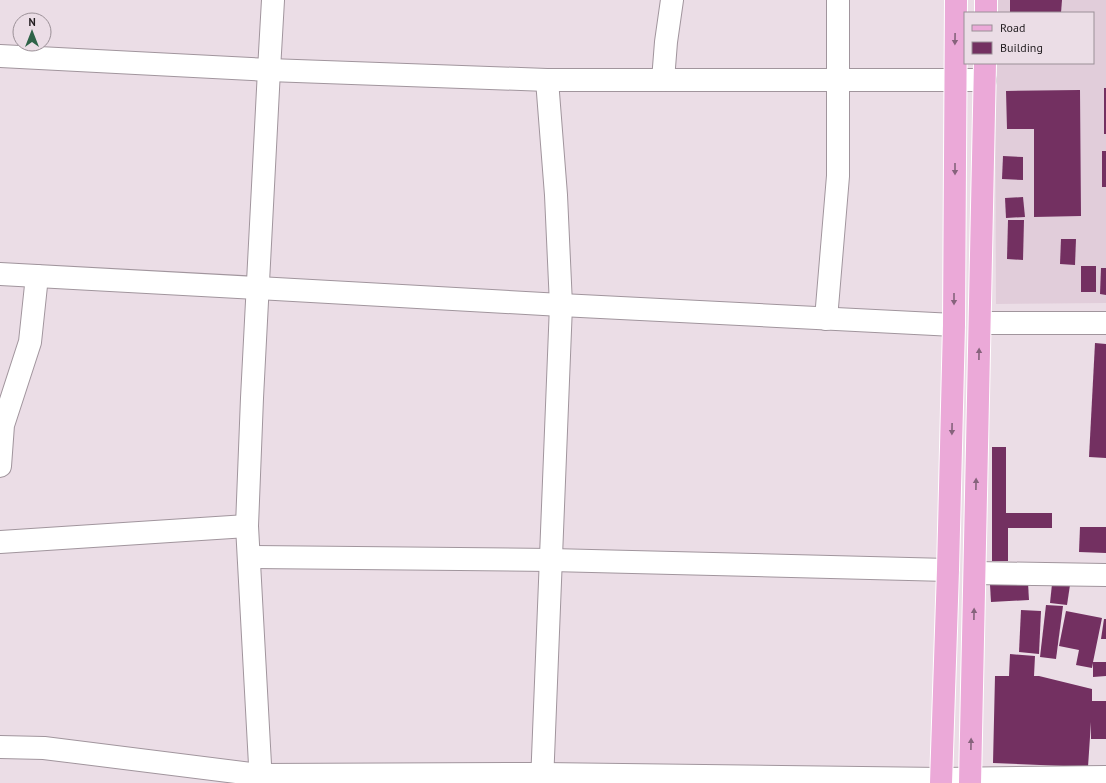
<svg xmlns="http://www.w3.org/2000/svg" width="1106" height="783" font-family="'PT Sans',sans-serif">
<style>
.built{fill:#e1cdda}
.building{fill:#733061}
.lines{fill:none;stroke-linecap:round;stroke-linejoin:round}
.minor-casing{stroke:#a1959d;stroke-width:24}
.major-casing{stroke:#fff;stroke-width:24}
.minor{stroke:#fff;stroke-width:22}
.major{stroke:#eba9d8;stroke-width:22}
.oneway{fill:#86637c}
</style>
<rect width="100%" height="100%" fill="#ebdde6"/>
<path class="built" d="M996 0H1106V303L996 304 995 63H1093V13H996Z"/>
<g class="building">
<path d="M1010 0H1062L1061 13H1010Z"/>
<rect x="1104" y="88" width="2" height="46"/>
<path d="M1080 90 1081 216 1034 217V129H1007L1006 91Z"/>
<rect x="1102" y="151" width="4" height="36"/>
<path d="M1003 156 1023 157V180L1002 179Z"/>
<path d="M1023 197 1025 217 1006 218 1005 198Z"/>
<path d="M1008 220H1024L1023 260 1007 259Z"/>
<path d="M1061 239H1076L1075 265 1060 264Z"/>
<rect x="1081" y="266" width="15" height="26"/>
<path d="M1101 268H1106V295L1100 294Z"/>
<path d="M1095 343 1106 344V458L1089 457Z"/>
<path d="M992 447H1006V513H1052V528H1008V561H992Z"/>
<path d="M1080 527H1106V553L1079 552Z"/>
<path d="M1028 583 1029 600 991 602 990 585Z"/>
<path d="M1052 584 1070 585 1067 605 1050 603Z"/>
<path d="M1046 605 1063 606 1056 659 1040 657Z"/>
<path d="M1021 610 1041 611 1039 654 1019 652Z"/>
<path d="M1066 611 1102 618 1093 662H1106V676L1093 677V663L1092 668 1076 665 1079 650 1059 646Z"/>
<path d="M1104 619H1106V639H1101Z"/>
<path d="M1010 654 1035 656 1034 676H1039L1092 689V701H1106V739H1091V722L1088 767 993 763 995 676H1009Z"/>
</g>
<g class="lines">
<g class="minor-casing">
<g id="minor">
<path d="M0 56 269 70 547 80H985"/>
<path d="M663 80 666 42 672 0"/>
<path d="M0 274 258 288 561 305 954 325"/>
<path d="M826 319 838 176V0"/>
<path d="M980 323H1106"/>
<path d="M0 466 3 425 30 342 37 276"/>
<path d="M0 542 247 526"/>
<path d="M249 557 551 560 948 570"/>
<path d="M975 573 1106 575"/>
<path d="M0 747 44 748 260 775 543 774 941 779 1106 777"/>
<path d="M261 783 247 526 252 398 269 70 273 0"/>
<path d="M542 783 561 305 556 195 547 80"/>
</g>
</g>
<g class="major-casing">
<g id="major">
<path d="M986 13V0"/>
<path d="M941 783 948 570 954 325 956 0"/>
<path d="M970 783 985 63"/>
</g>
</g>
<use href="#minor" class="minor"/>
<use href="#major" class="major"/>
</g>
<defs><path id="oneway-solid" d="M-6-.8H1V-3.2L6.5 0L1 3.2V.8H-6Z"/></defs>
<g class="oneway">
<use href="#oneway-solid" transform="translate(955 39) rotate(91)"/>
<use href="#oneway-solid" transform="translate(955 169) rotate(90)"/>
<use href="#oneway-solid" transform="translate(954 299) rotate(90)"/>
<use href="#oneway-solid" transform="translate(979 354) rotate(-89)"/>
<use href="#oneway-solid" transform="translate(952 429) rotate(91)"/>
<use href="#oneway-solid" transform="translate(976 484) rotate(-89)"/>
<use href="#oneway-solid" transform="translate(974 614) rotate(-89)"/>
<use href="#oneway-solid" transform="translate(971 744) rotate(-89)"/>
</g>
<rect x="964" y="12" width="130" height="52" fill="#ebdde6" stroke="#9b9097"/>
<rect x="972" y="25" width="20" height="6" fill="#eba9d8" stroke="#9b9097"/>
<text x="1000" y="32" font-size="12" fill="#221d20">Road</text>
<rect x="972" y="42" width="20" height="12" fill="#733061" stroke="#9b9097"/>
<text x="1000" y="52" font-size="12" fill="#221d20">Building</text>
<g transform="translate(32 32)"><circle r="19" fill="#ebdde6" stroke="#9b9097"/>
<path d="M0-3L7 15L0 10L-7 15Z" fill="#2e6348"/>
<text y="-6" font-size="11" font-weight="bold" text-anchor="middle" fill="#221d20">N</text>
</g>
</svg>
